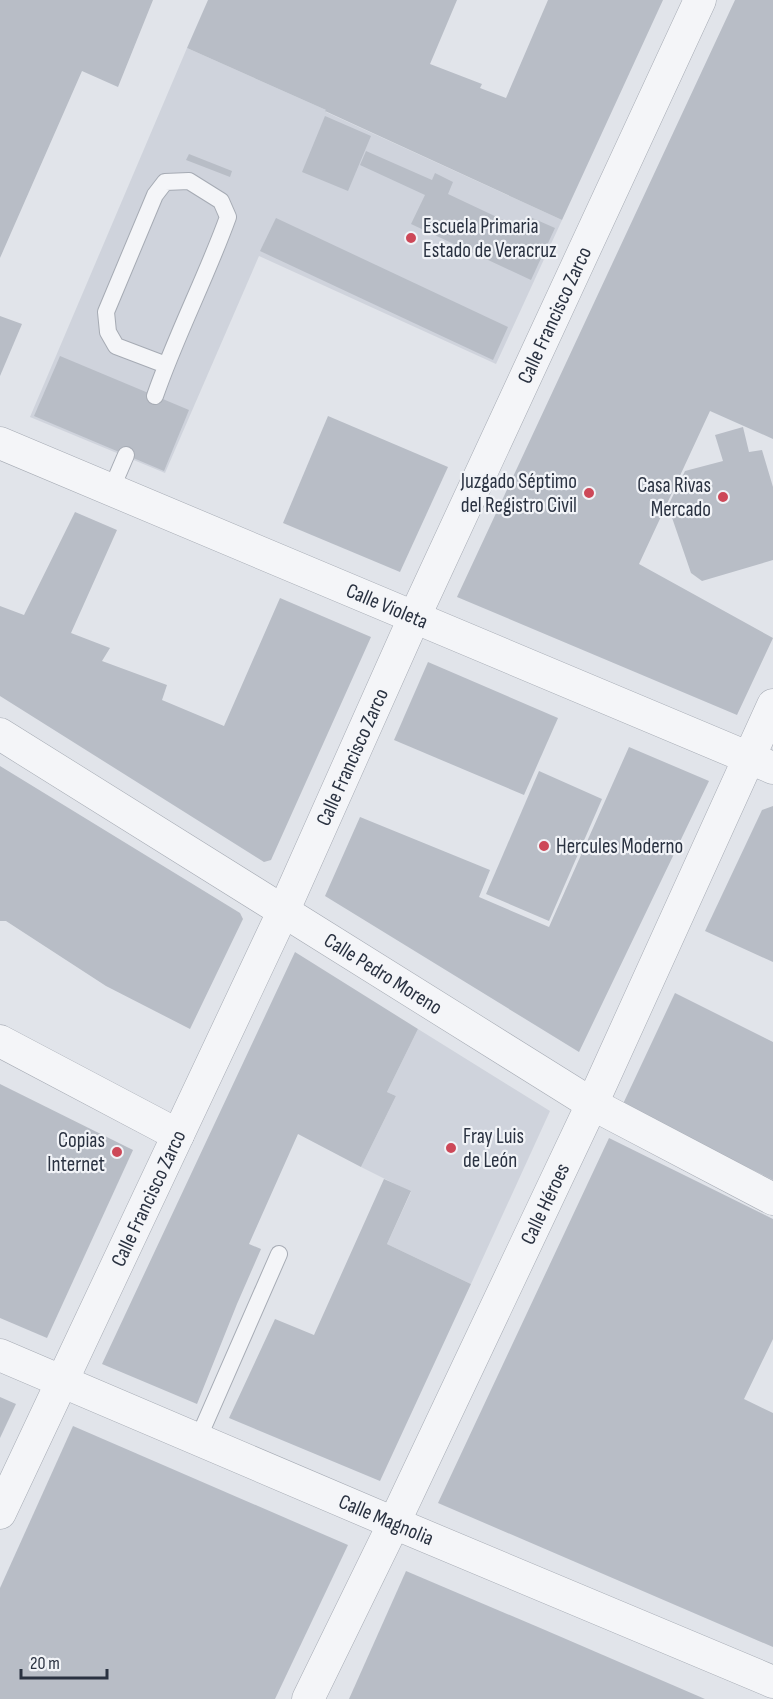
<svg xmlns="http://www.w3.org/2000/svg" width="773" height="1699" font-family="'Sofia Sans Condensed',sans-serif">
<style>
.built{fill:#cfd3dc}
.building{fill:#b8bdc6}
.lines{fill:none;stroke-linecap:round;stroke-linejoin:round}
.service-casing{stroke:#a6abb4;stroke-width:18}
.minor-casing{stroke:#a6abb4;stroke-width:33}
.service{stroke:#f4f5f8;stroke-width:16}
.minor{stroke:#f4f5f8;stroke-width:32}
.poi-dot{fill:#cd4858;stroke:#f1f3f7;stroke-width:2}
.labels{text-anchor:middle;stroke-width:4.5;stroke-linejoin:round;paint-order:stroke}
.poi-label{font-size:21px;fill:#2a3241;stroke:#f1f3f7;text-anchor:start}
.street-label{font-size:21px;fill:#2a3241;stroke:#f1f3f7}
</style>
<rect width="100%" height="100%" fill="#e1e4ea"/>
<g class="built">
<path d="M187 48 326 110V112L562 220 496 364 259 256 165 473 30 417Z"/>
<path d="M418 1029 550 1111 471 1284 387 1244 411 1192 361 1167 396 1096 387 1092Z"/>
</g>
<g class="building">
<path d="M0 0H153L118 87 82 71 0 258Z"/>
<path d="M208 0H457L430 64 482 84 480 88 506 98 548 0H663L562 220 325 111 326 110 187 48Z"/>
<path d="M735 0H773V439L710 411 639 564 773 638 737 715 457 597Z"/>
<path d="M325 116 371 136 348 191 302 172Z"/>
<path d="M366 151 432 180 435 173 453 182 448 194 524 230 530 217 555 228 531 280 411 224 425 195 360 165Z"/>
<path d="M189 154 232 171 230 177 186 160Z"/>
<path d="M276 218 508 327 493 360 260 251Z"/>
<path d="M0 316 22 324 0 376Z"/>
<path d="M60 356 189 410 164 471 34 416Z"/>
<path d="M328 416 448 467 400 572 283 523Z"/>
<path d="M743 427 749 452 762 450 773 487V560L702 581 691 573 668 506 685 471 723 461 715 435Z"/>
<path d="M75 512 117 530 71 633 110 648 102 661 167 685 162 700 224 726 280 598 371 637 271 860 264 862 0 696V606L24 615Z"/>
<path d="M428 662 558 718 524 795 394 740Z"/>
<path d="M629 747 709 781 579 1052 325 896 360 817 490 870 479 897 549 927Z"/>
<path d="M0 766 240 913 243 919 242 921 190 1029 106 986 6 921H0Z"/>
<path d="M539 771 602 799 549 921 486 894Z"/>
<path d="M773 806V962L705 931 762 810Z"/>
<path d="M295 952 418 1029 387 1092 396 1096 361 1167 298 1134 249 1244 261 1249 237 1304 197 1404 102 1364Z"/>
<path d="M675 993 773 1042V1180L622 1106Z"/>
<path d="M0 1084 133 1150 47 1338 0 1318Z"/>
<path d="M609 1138 773 1219V1339L744 1399 773 1413V1647L438 1503Z"/>
<path d="M384 1179 411 1191 387 1244 471 1284 380 1481 229 1418 275 1319 314 1335Z"/>
<path d="M0 1397 16 1404 0 1438Z"/>
<path d="M73 1426 348 1545 275 1699H0V1588Z"/>
<path d="M406 1571 545 1630 705 1699H349Z"/>
</g>
<g class="lines">
<g class="service-casing">
<g id="service">
<path d="M155 396C176 335 206 278 228 217L221 201 189 181 165 182 155 195 106 312 108 332 116 346 166 365"/>
<path d="M111 490 126 455"/>
<path d="M198 1439 279 1254"/>
</g>
</g>
<g class="minor-casing">
<g id="minor">
<path id="s1" d="M0 443 773 768"/>
<path id="s2" d="M0 734 592 1104 773 1199"/>
<path d="M0 1041 178 1135"/>
<path id="s3" d="M0 1355 394 1523 773 1682"/>
<path id="s4" d="M0 1513 283 912 414 618 700 0"/>
<path id="s5" d="M308 1699 394 1523 592 1104 773 705"/>
</g>
</g>
<use href="#service" class="service"/>
<use href="#minor" class="minor"/>
</g>
<g class="poi-dot">
<circle cx="411" cy="238" r="6"/>
<circle cx="589" cy="493" r="6"/>
<circle cx="723" cy="497" r="6"/>
<circle cx="544" cy="846" r="6"/>
<circle cx="451" cy="1148" r="6"/>
<circle cx="117" cy="1152" r="6"/>
</g>
<g class="labels">
<g class="poi-label">
<text x="423" y="233">Escuela Primaria<tspan x="423" dy="24">Estado de Veracruz</tspan></text>
<text x="577" y="488" text-anchor="end">Juzgado Séptimo<tspan x="577" dy="24">del Registro Civil</tspan></text>
<text x="711" y="492" text-anchor="end">Casa Rivas<tspan x="711" dy="24">Mercado</tspan></text>
<text x="556" y="853">Hercules Moderno</text>
<text x="463" y="1143">Fray Luis<tspan x="463" dy="24">de León</tspan></text>
<text x="105" y="1147" text-anchor="end">Copias<tspan x="105" dy="24">Internet</tspan></text>
</g>
<g class="street-label">
<text dy="7" stroke="none"><textPath href="#s4" startOffset="1320">Calle Francisco Zarco</textPath></text>
<text dy="7" stroke="none"><textPath href="#s1" startOffset="420">Calle Violeta</textPath></text>
<text dy="7" stroke="none"><textPath href="#s4" startOffset="834">Calle Francisco Zarco</textPath></text>
<text dy="7" stroke="none"><textPath href="#s2" startOffset="452">Calle Pedro Moreno</textPath></text>
<text dy="7" stroke="none"><textPath href="#s4" startOffset="348">Calle Francisco Zarco</textPath></text>
<text dy="7" stroke="none"><textPath href="#s5" startOffset="549">Calle Héroes</textPath></text>
<text dy="7" stroke="none"><textPath href="#s3" startOffset="420">Calle Magnolia</textPath></text>
</g>
</g>
<path d="M21 1669v9h86v-9" fill="none" stroke="#2a3241" stroke-width="3"/>
<text x="30" y="1669" font-size="18" fill="#2a3241" stroke="#f1f3f7" stroke-width="4.5" paint-order="stroke">20 m</text>
</svg>
